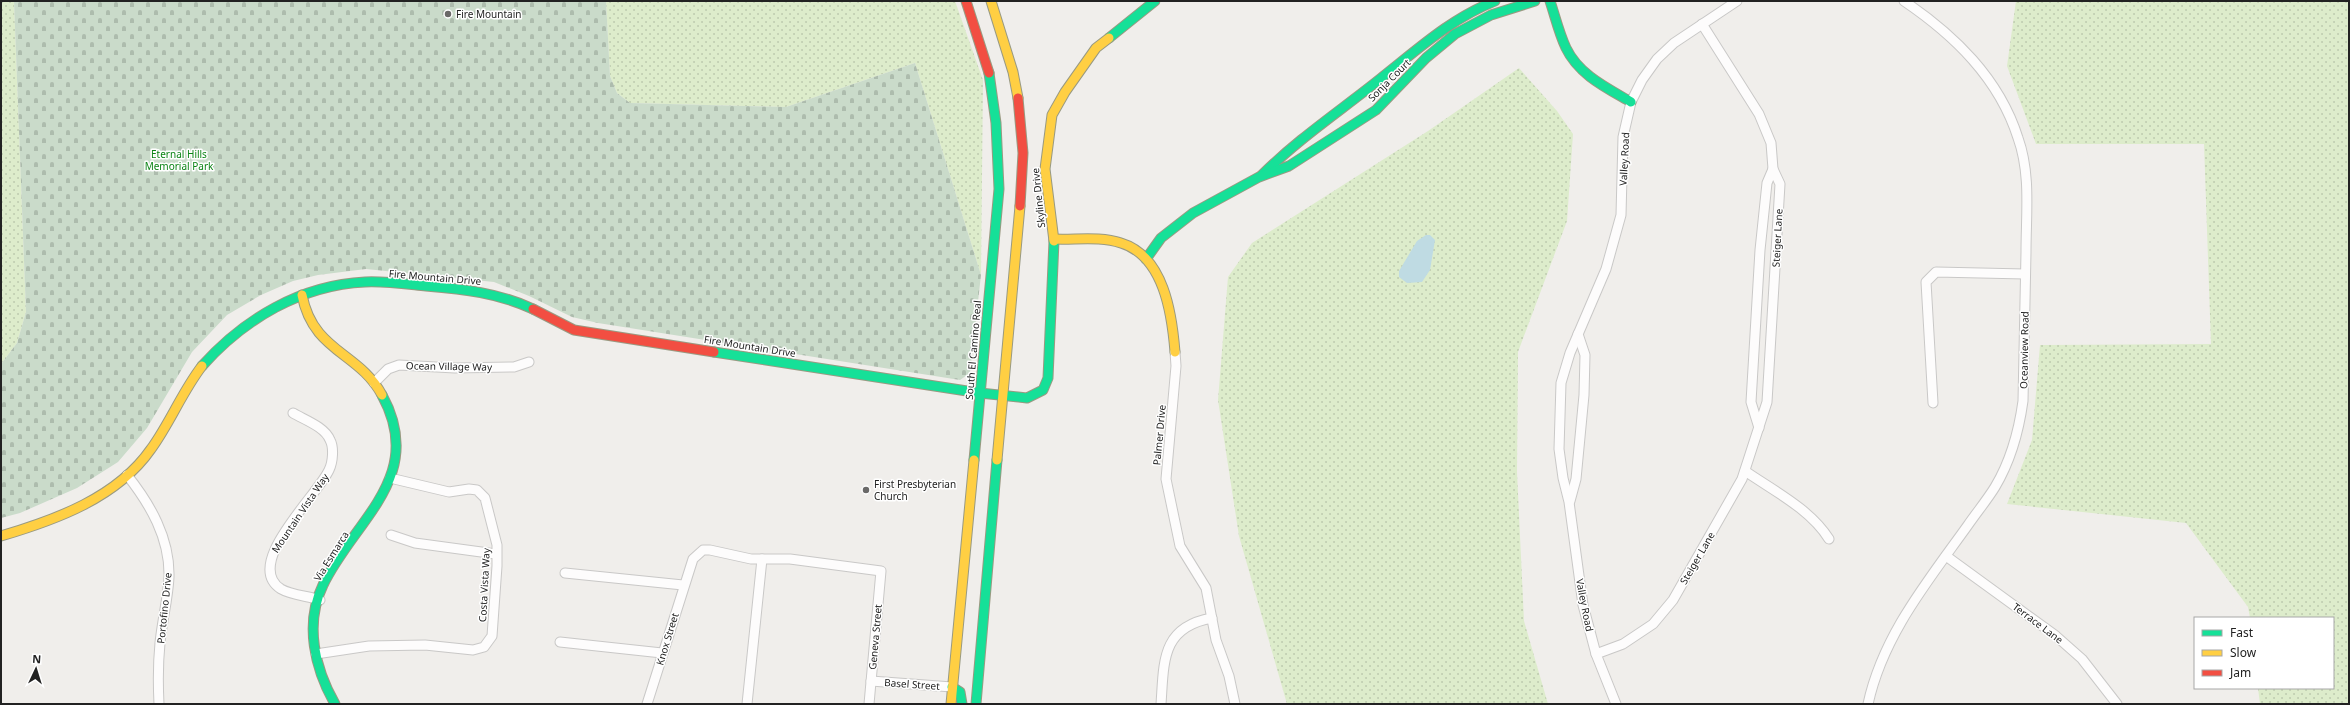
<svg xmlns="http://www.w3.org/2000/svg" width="2350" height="705" font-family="'Noto Sans',sans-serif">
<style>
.grass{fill:url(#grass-dots)}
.cemetery{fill:url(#cemetery-stones)}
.water{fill:#bfdbe3}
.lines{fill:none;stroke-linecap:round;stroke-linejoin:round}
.street-casing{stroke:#c9c8c7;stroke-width:11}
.fast-casing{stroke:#999a82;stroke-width:11}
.slow-casing{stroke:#999a82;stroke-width:11}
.jam-casing{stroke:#999a82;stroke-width:11}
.street{stroke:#fdfcfc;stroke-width:9}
.fast{stroke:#16e098;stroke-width:9}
.slow{stroke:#ffcf43;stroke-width:9}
.jam{stroke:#f24e42;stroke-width:9}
.poi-dot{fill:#6a6968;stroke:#fff;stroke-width:1.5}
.labels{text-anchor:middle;stroke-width:3;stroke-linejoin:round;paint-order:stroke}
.poi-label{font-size:10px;fill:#222;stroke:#fff;text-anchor:start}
.street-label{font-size:10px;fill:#222;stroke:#fff}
.park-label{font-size:10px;fill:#0c8416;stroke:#fff}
</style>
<defs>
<pattern id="grass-dots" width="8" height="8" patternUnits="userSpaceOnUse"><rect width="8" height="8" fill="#ddeccb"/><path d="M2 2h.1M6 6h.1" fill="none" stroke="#bdcaae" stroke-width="1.8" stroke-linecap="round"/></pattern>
<pattern id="cemetery-stones" width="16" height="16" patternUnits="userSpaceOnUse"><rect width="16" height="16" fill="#cadbca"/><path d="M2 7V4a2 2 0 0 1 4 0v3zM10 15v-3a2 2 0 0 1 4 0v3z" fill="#adbcad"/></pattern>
</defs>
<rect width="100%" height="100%" fill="#f0eeeb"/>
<g class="grass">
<path d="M1 1H14L26 312 17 343 1 364Z"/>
<path d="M606 1H955L983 80 981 275 915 63 786 107 630 103 617 93 610 76Z"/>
<path d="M2016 1H2349V704H2260L2258 688H2333V618H2250L2248 607 2186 523 2007 504 2032 440 2040 345 2211 344 2204 144H2036L2007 66Z"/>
<path d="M1519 68 1557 111 1573 134 1567 221 1518 352 1517 472 1524 621 1548 704H1287L1239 536 1218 400 1228 277 1252 243 1428 131Z"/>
</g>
<path class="cemetery" d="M14 1H606L610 76 617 93 630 103 786 107 915 63 981 275 970 373 960 380 598 323 572 317 529 296 494 282 366 269 318 275 293 281 261 295 227 315 192 352 147 428 118 462 77 488 20 513 1 518V364L17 343 26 312Z"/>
<path class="water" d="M1426 235H1430L1435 240 1430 270 1422 282 1407 283 1399 277V271L1417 241Z"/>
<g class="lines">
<g class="street-casing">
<g id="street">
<path d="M1175 352 1176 366 1166 479 1180 546 1206 588 1216 640 1229 676 1235 704"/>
<path d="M374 383 388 369 399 365 455 368 514 367 529 362"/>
<path d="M1933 403 1926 282 1936 272 2025 274"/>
<path d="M293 413C305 420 325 427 330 440 334 447 333 462 329 470 318 495 242 564 281 589 291 595 308 596 320 600"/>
<path d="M1759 428 1751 402 1760 250 1767 183 1773 169"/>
<path d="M1745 471C1774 491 1810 509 1829 539"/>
<path d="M127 475C150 504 170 538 169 577 168 599 162 621 160 643 158 663 158 684 159 704"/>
<path d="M1570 501 1576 479 1584 395 1585 355 1578 334"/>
<path d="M391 535 415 543 496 554"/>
<path d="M1946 556 2056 636 2082 659 2117 704"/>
<path d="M565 573 683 585"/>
<path d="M560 642 662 653"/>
<path d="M316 654 369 646 425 645 473 650 484 647 492 636 497 566V545L485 498 477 490 469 489 449 492 390 478"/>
<path d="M1596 654 1623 644 1653 624 1673 600 1742 479 1767 402 1780 184 1773 169 1771 143 1759 114 1702 24"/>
<path d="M871 681 952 687"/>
<path d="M647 704 693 559 703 550H710L751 559H790L881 571 869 704"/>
<path d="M747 704 762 559"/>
<path d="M1161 704C1164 662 1161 627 1212 618"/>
<path d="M1616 704 1596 654 1583 605 1569 502 1563 478 1559 449 1561 383 1570 353 1606 269 1621 215 1623 137 1631 102 1642 80 1657 59 1674 43 1737 1"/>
<path d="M1868 704C1883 635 1928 581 1968 525 1977 512 1987 500 1995 487 2010 462 2019 430 2023 401 2024 351 2025 302 2026 252 2026 214 2031 174 2018 138 1999 78 1954 35 1904 1"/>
</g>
</g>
<g class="fast-casing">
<g id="fast">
<path d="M1550 1C1555 16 1559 33 1566 48 1579 75 1607 88 1631 102"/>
<path d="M1109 38 1155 1"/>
<path d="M1262 175C1298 139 1340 111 1380 79 1417 50 1450 19 1495 1"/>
<path d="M1146 259 1161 238 1193 213 1259 177 1289 166 1376 110 1426 58 1455 34 1491 15 1535 1"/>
<path d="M714 352 980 393 1027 398 1043 390 1048 378 1054 241"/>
<path d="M202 366C244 319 301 285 365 282 385 281 406 284 426 286 463 289 499 293 533 309"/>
<path d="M974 460 999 189 996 123 989 73"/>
<path d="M952 687 960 692 962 704"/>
<path d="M335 704C315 669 304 624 323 585 354 520 427 477 382 395"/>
<path d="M976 704 997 460"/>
</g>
</g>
<g class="slow-casing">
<g id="slow">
<path d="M991 1 1013 72 1018 98"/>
<path d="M1054 239C1076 240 1100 236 1121 243 1164 256 1172 314 1175 352"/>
<path d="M1054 241 1045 169 1052 115 1065 92 1096 48 1109 38"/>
<path d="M302 295C313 352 359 352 382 395"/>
<path d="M997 460 1020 206"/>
<path d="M1 536C55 520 117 498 151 449 170 423 182 392 202 366"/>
<path d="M951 704 974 460"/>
</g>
</g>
<g class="jam-casing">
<g id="jam">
<path d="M966 1 989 73"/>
<path d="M1018 98 1023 153 1020 206"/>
<path d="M533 309 574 330 714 352"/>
</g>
</g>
<use href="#street" class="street"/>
<use href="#fast" class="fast"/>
<use href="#slow" class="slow"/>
<use href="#jam" class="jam"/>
</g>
<g class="poi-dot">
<circle cx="448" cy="14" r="4"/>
<circle cx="866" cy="490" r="4"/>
</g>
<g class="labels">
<g class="poi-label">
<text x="456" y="18">Fire Mountain</text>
<text x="874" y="488">First Presbyterian<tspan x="874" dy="12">Church</tspan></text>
</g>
<g class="street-label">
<text transform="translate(1389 80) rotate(-45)" y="4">Sonja Court</text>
<text transform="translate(1624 159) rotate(-87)" y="4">Valley Road</text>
<text transform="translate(1038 198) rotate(-96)" y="4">Skyline Drive</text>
<text transform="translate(1777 238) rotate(-87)" y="4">Steiger Lane</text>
<text transform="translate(435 277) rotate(5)" y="4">Fire Mountain Drive</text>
<text transform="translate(750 346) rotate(9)" y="4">Fire Mountain Drive</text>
<text transform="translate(973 350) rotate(-85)" y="4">South El Camino Real</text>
<text transform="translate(2024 350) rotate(-89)" y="4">Oceanview Road</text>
<text transform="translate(449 366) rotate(1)" y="4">Ocean Village Way</text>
<text transform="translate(1159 435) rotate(-85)" y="4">Palmer Drive</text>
<text transform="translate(300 513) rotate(-56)" y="4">Mountain Vista Way</text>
<text transform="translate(331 556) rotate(-58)" y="4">Via Esmarca</text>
<text transform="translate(1697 558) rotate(-60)" y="4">Steiger Lane</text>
<text transform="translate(484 585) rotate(-87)" y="4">Costa Vista Way</text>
<text transform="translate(1585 605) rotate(79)" y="4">Valley Road</text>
<text transform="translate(164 608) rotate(-84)" y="4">Portofino Drive</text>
<text transform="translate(2038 623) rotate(37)" y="4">Terrace Lane</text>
<text transform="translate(875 637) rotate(-85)" y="4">Geneva Street</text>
<text transform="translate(667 639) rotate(-73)" y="4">Knox Street</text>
<text transform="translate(912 684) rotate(4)" y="4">Basel Street</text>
</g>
<g class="park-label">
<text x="179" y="158">Eternal Hills<tspan x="179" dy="12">Memorial Park</tspan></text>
</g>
</g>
<rect width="2350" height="705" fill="none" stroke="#222222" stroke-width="4"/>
<rect x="2194" y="617" width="140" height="72" fill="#ffffff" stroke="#a7a7a7"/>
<rect x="2202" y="630" width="20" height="6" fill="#16e098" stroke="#a7a7a7"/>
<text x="2230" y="637" font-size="12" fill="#222222">Fast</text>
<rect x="2202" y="650" width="20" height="6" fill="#ffcf43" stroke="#a7a7a7"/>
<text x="2230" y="657" font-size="12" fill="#222222">Slow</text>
<rect x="2202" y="670" width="20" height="6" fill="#f24e42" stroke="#a7a7a7"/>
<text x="2230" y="677" font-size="12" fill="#222222">Jam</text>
<g transform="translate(36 669) rotate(4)" stroke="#ffffff" stroke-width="3" paint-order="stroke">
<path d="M0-3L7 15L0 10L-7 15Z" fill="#222222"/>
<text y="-6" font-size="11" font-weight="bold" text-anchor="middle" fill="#222222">N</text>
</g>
</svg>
